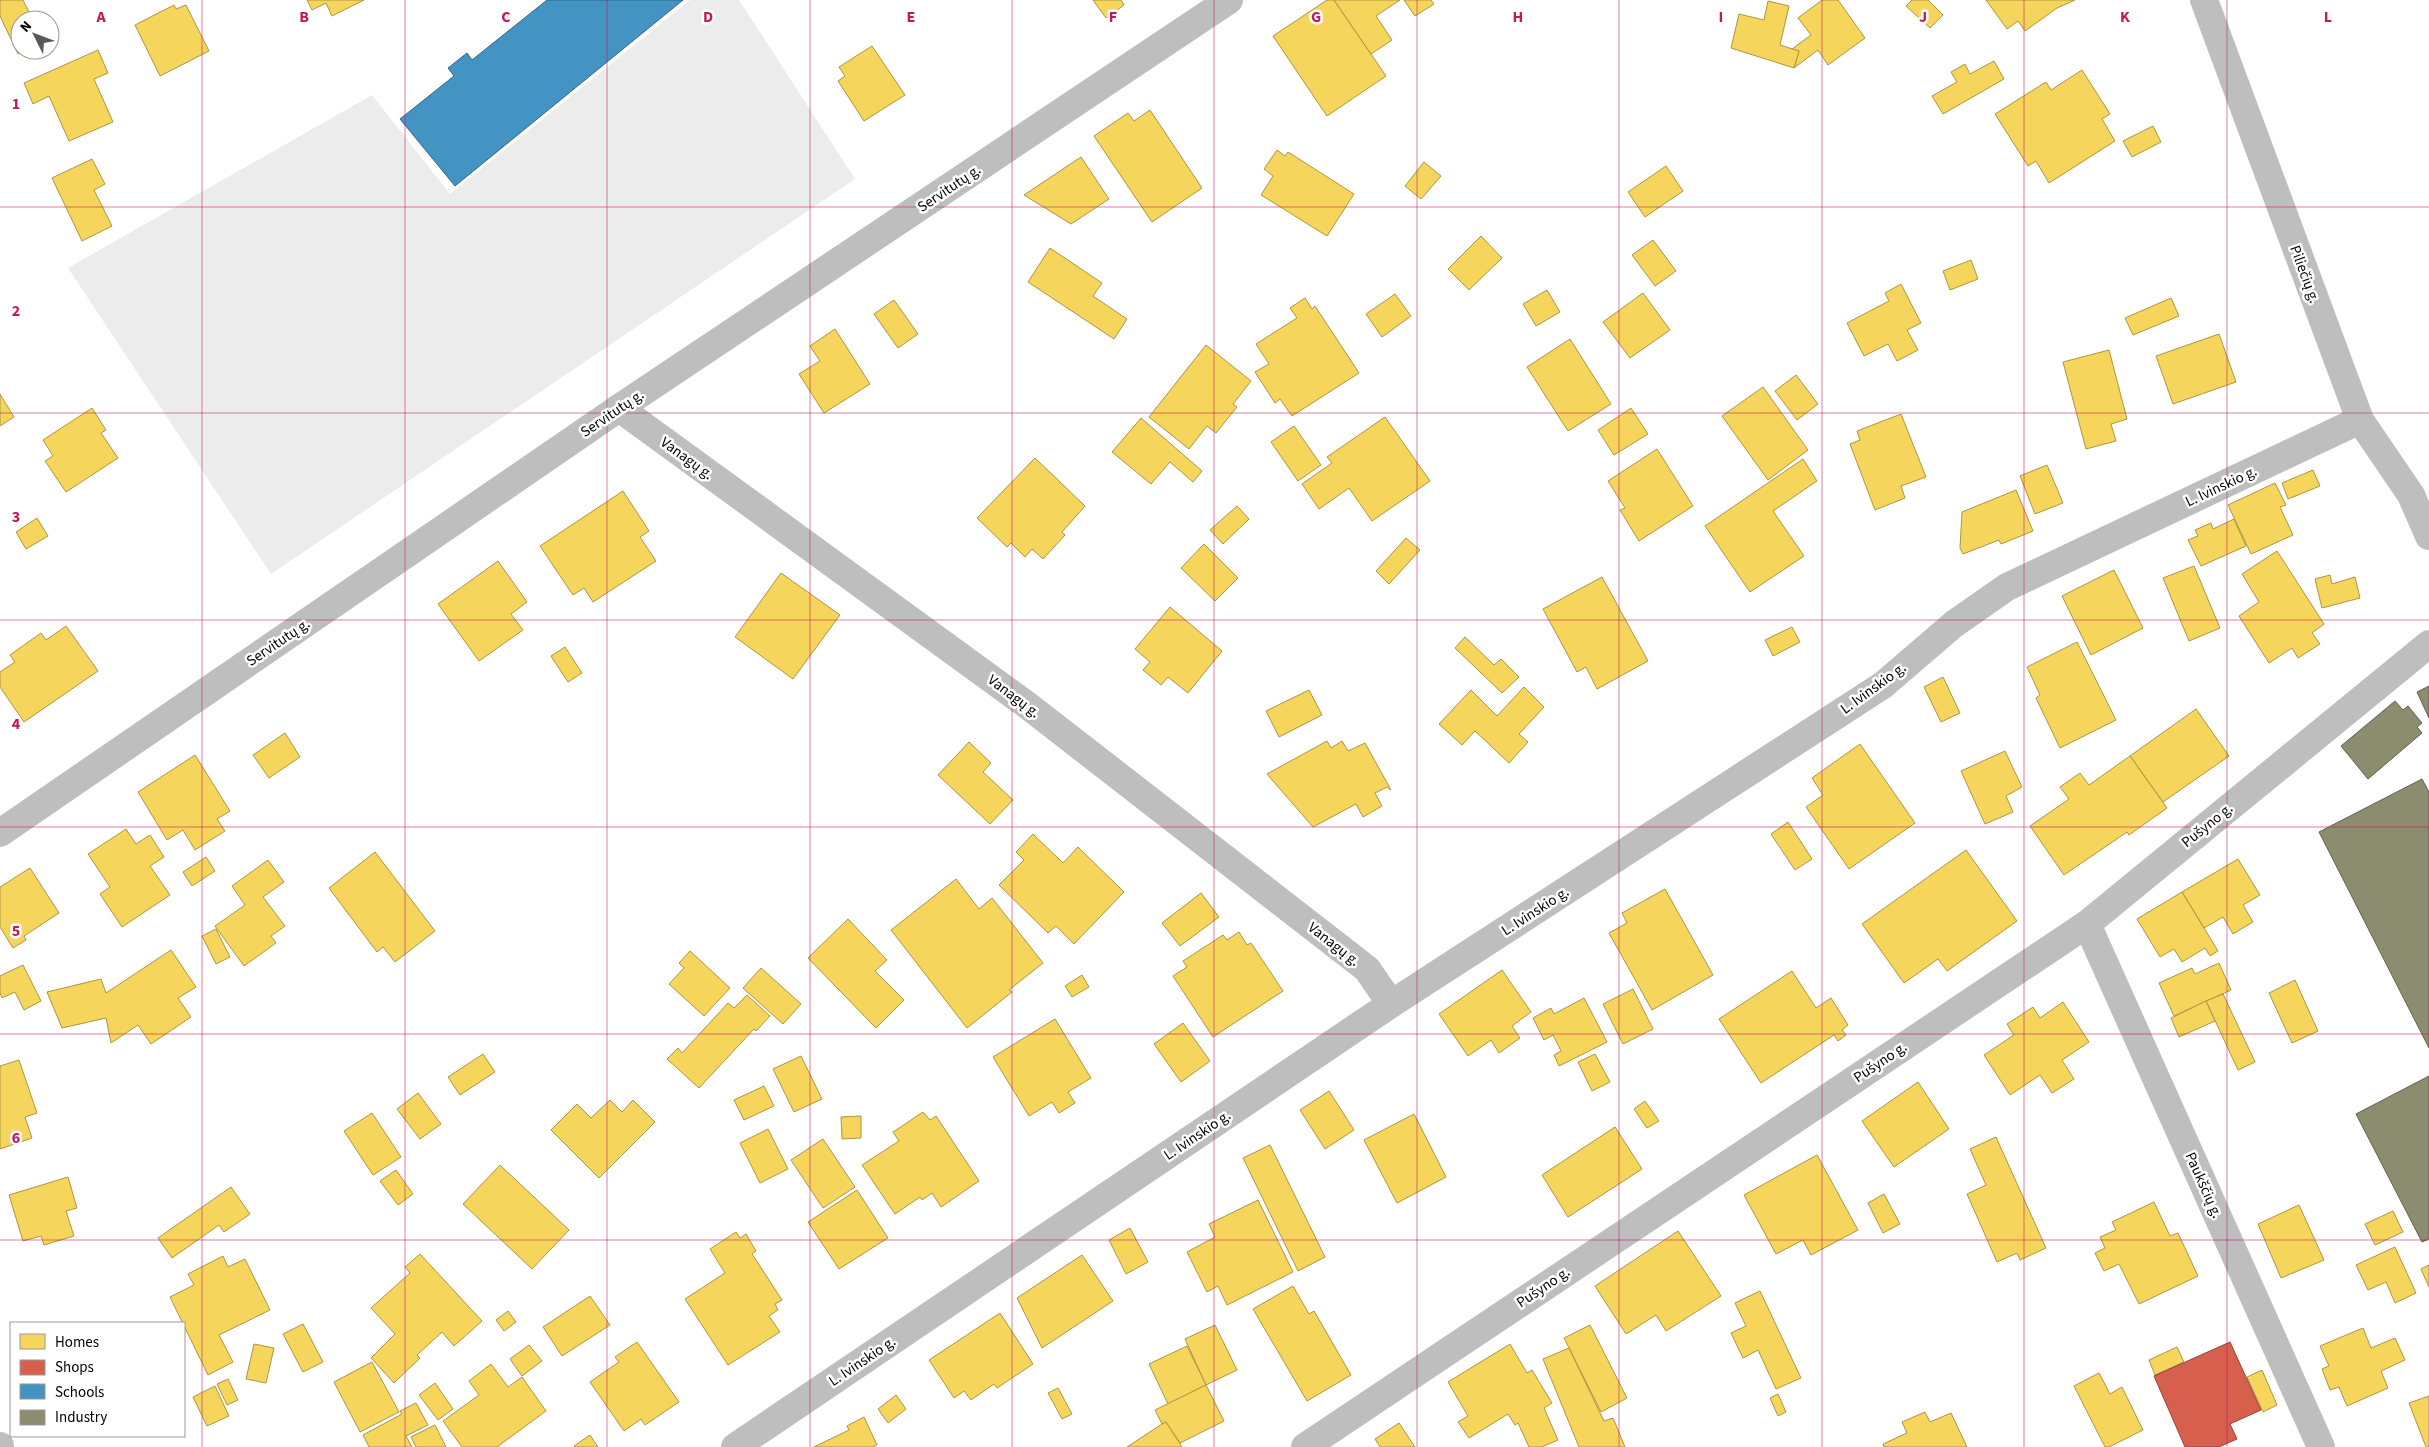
<svg xmlns="http://www.w3.org/2000/svg" width="2429" height="1447" font-family="'Source Sans 3',sans-serif">
<style>
.green{fill:#ececec}
.homes{fill:#f6d55c;stroke:#ac9540}
.shops{fill:#d6604d;stroke:#964336}
.schools{fill:#4393c3;stroke:#2f6788}
.industry{fill:#8c8c6e;stroke:#62624d}
.lines{fill:none;stroke-linecap:round;stroke-linejoin:round}
.minor{stroke:#bebebe;stroke-width:28}
.grid{fill:none;stroke:#c2185b;stroke-width:1;stroke-opacity:0.55}
.labels{text-anchor:middle;stroke-width:5;stroke-linejoin:round;paint-order:stroke}
.street-label{font-size:15px;fill:#000;stroke:#fff}
.grid-label{font-size:16px;text-anchor:middle;font-weight:bold;fill:#c2185b;stroke:#fff;stroke-width:5;stroke-linejoin:round;paint-order:stroke}
</style>
<rect width="100%" height="100%" fill="#fff"/>
<path class="green" d="M690 0H739L855 179 271 574 68 268 372 95 450 194Z"/>
<g class="homes">
<path d="M0 0H23L33 20H20V50H26L18 54 0 16Z"/>
<path d="M307 0H364L332 16 326 3 312 10Z"/>
<path d="M1093 0H1121L1124 5 1106 18Z"/>
<path d="M1327 0H1334L1386 76 1327 116 1273 36Z"/>
<path d="M1334 0H1400L1376 16 1392 40 1371 54Z"/>
<path d="M1404 0H1431L1434 4 1415 16Z"/>
<path d="M1822 0H1838L1865 38 1828 65 1818 50 1794 68 1799 51 1792 49 1811 35 1798 18Z"/>
<path d="M1912 0H1928L1943 15 1930 28 1906 6Z"/>
<path d="M1986 0H2075L2057 8 2025 31 2018 21 2007 29Z"/>
<path d="M1768 1 1789 6 1780 45 1799 51 1794 68 1731 48 1739 14 1764 20Z"/>
<path d="M174 5 176 9 186 5 209 51 160 76 135 25Z"/>
<path d="M872 46 905 95 864 121 838 81 845 76 839 67Z"/>
<path d="M98 50 108 73 94 79 113 122 69 141 49 96 33 104 24 83Z"/>
<path d="M1994 61 2004 79 1943 114 1932 96 1957 82 1951 72 1965 64 1970 74Z"/>
<path d="M2082 70 2110 114 2102 119 2115 141 2049 183 2036 161 2028 166 1995 114 2046 82 2051 90Z"/>
<path d="M1150 110 1202 188 1152 222 1094 136 1128 113 1134 121Z"/>
<path d="M2153 126 2161 142 2132 157 2123 141Z"/>
<path d="M1277 150 1285 156 1288 152 1354 194 1327 236 1261 195 1273 176 1264 169Z"/>
<path d="M1081 157 1109 199 1071 224 1024 195Z"/>
<path d="M92 159 105 184 94 190 112 226 82 241 52 178Z"/>
<path d="M1424 162 1441 176 1421 199 1405 186Z"/>
<path d="M1666 166 1683 191 1645 217 1628 192Z"/>
<path d="M1481 236 1502 258 1469 290 1448 269Z"/>
<path d="M1653 240 1676 271 1655 286 1632 255Z"/>
<path d="M1050 248 1102 283 1093 296 1127 319 1114 339 1028 282Z"/>
<path d="M1971 260 1978 279 1950 290 1943 271Z"/>
<path d="M1901 284 1921 323 1907 330 1918 350 1897 361 1888 344 1864 356 1847 323 1889 301 1885 293Z"/>
<path d="M1547 290 1560 312 1536 326 1523 304Z"/>
<path d="M1643 293 1670 330 1630 358 1603 322Z"/>
<path d="M1395 294 1411 316 1382 337 1366 314Z"/>
<path d="M1305 298 1312 309 1315 306 1359 373 1292 416 1280 399 1275 403 1255 372 1269 364 1256 344 1297 318 1290 308Z"/>
<path d="M2171 298 2179 316 2133 335 2125 318Z"/>
<path d="M894 300 918 334 898 348 874 314Z"/>
<path d="M835 329 870 384 824 413 799 374 820 361 810 346Z"/>
<path d="M2219 334 2236 382 2173 404 2156 356Z"/>
<path d="M1570 339 1611 404 1568 431 1527 367Z"/>
<path d="M1206 345 1251 381 1233 404 1237 407 1216 433 1207 426 1189 449 1149 417Z"/>
<path d="M2109 350 2127 419 2111 424 2116 441 2086 449 2063 362Z"/>
<path d="M1796 375 1818 404 1797 420 1775 391Z"/>
<path d="M1763 387 1808 450 1768 480 1722 416Z"/>
<path d="M0 394 14 417 0 426Z"/>
<path d="M92 408 106 430 101 433 118 458 66 492 45 461 53 456 43 440Z"/>
<path d="M1631 408 1648 434 1614 455 1598 430Z"/>
<path d="M1901 414 1926 477 1901 486 1905 498 1875 510 1850 444 1860 440 1857 431Z"/>
<path d="M1385 417 1430 481 1372 521 1349 488 1319 509 1302 484 1332 463 1327 457Z"/>
<path d="M1141 418 1202 471 1193 482 1170 462 1151 484 1112 452Z"/>
<path d="M1294 426 1321 465 1298 481 1271 442Z"/>
<path d="M1657 449 1693 506 1639 541 1620 510 1625 508 1608 481Z"/>
<path d="M1035 458 1085 506 1062 532 1065 535 1043 559 1032 549 1025 557 1011 543 1007 547 977 518Z"/>
<path d="M1803 459 1817 481 1773 511 1804 556 1750 592 1705 526Z"/>
<path d="M2047 465 2063 503 2035 514 2020 476Z"/>
<path d="M2313 470 2320 486 2288 499 2282 483Z"/>
<path d="M2275 483 2286 505 2280 507 2293 535 2251 554 2228 505Z"/>
<path d="M2016 490 2033 531 2001 544 1999 540 1963 554 1960 548 1962 512Z"/>
<path d="M623 491 649 531 640 537 656 561 593 602 584 588 573 595 540 546Z"/>
<path d="M1237 506 1249 519 1223 544 1210 530Z"/>
<path d="M37 518 48 536 26 549 16 532Z"/>
<path d="M2234 519 2246 546 2201 566 2188 540 2198 536 2195 530 2211 523 2213 529Z"/>
<path d="M1406 538 1420 550 1389 584 1376 571Z"/>
<path d="M1204 544 1238 578 1215 601 1181 568Z"/>
<path d="M2277 551 2324 624 2312 633 2320 644 2298 658 2292 648 2269 663 2239 616 2259 602 2242 574Z"/>
<path d="M498 561 527 602 511 614 523 630 479 661 438 604Z"/>
<path d="M2194 566 2220 628 2189 641 2163 578Z"/>
<path d="M2114 570 2143 628 2091 655 2062 596Z"/>
<path d="M781 573 840 615 793 679 735 637Z"/>
<path d="M2330 575 2332 584 2355 577 2360 598 2322 608 2315 579Z"/>
<path d="M1602 577 1648 661 1597 689 1586 667 1577 672 1543 609Z"/>
<path d="M1170 607 1222 651 1188 693 1168 677 1161 685 1143 670 1150 662 1135 649Z"/>
<path d="M66 626 98 671 24 722 0 687V672L15 662 10 655 41 633 46 640Z"/>
<path d="M1792 627 1800 642 1773 656 1765 640Z"/>
<path d="M1465 637 1494 665 1501 659 1519 677 1502 693 1455 648Z"/>
<path d="M2077 642 2116 720 2060 748 2036 698 2040 695 2027 667Z"/>
<path d="M565 647 582 673 568 682 551 656Z"/>
<path d="M1943 677 1960 713 1941 722 1924 687Z"/>
<path d="M1524 687 1544 707 1519 734 1528 742 1509 763 1475 731 1462 745 1439 724 1471 690 1497 716Z"/>
<path d="M1309 690 1322 715 1279 737 1266 711Z"/>
<path d="M2196 709 2229 756 2163 802 2130 756Z"/>
<path d="M285 733 300 757 269 778 253 755Z"/>
<path d="M1327 741 1331 748 1342 741 1348 751 1365 743 1391 790 1387 787 1375 793 1382 806 1363 817 1356 804 1313 827 1267 774Z"/>
<path d="M969 742 991 763 983 772 1013 800 990 824 938 775Z"/>
<path d="M1860 744 1915 823 1849 869 1806 807 1823 795 1812 778Z"/>
<path d="M2005 751 2022 787 2006 796 2013 812 1985 824 1961 771Z"/>
<path d="M195 755 230 811 217 819 225 831 195 850 183 830 167 840 138 792Z"/>
<path d="M2130 756 2167 808 2129 835 2127 832 2064 875 2030 826 2069 799 2060 787 2080 773 2089 785Z"/>
<path d="M1788 822 1812 859 1795 870 1771 834Z"/>
<path d="M126 829 136 844 150 835 164 857 150 866 170 895 122 927 100 894 110 887 88 854Z"/>
<path d="M1033 834 1063 863 1078 847 1124 892 1074 944 1056 926 1048 933 999 885 1024 860 1016 852Z"/>
<path d="M1966 850 2017 921 1947 971 1938 959 1904 983 1862 924Z"/>
<path d="M375 852 435 931 395 962 383 947 377 952 329 888Z"/>
<path d="M206 857 215 871 192 886 183 872Z"/>
<path d="M2238 859 2260 895 2243 905 2253 922 2233 934 2223 917 2204 928 2182 892Z"/>
<path d="M268 860 284 882 263 897 285 926 271 936 276 943 244 966 215 926 245 905 232 886Z"/>
<path d="M30 868 59 913 24 936 26 940 13 948 0 927V887Z"/>
<path d="M956 879 979 909 992 898 1043 963 1009 990 1012 992 967 1028 891 930Z"/>
<path d="M1665 889 1713 975 1652 1010 1609 933 1627 923 1622 913Z"/>
<path d="M2182 892 2218 951 2210 956 2205 948 2182 962 2174 949 2160 957 2137 919Z"/>
<path d="M1201 893 1219 917 1180 946 1162 923Z"/>
<path d="M848 919 887 960 875 971 904 1000 876 1028 808 958Z"/>
<path d="M216 929 230 957 216 964 202 936Z"/>
<path d="M1239 932 1247 945 1251 943 1283 991 1213 1037 1173 976 1187 967 1183 961 1223 935 1227 940Z"/>
<path d="M171 950 196 987 178 998 191 1017 151 1044 138 1025 111 1043 106 1018 62 1028 47 992 101 979 106 993Z"/>
<path d="M690 951 730 988 704 1016 669 984 684 968 679 963Z"/>
<path d="M2219 963 2231 990 2174 1016 2159 983 2192 968 2195 974Z"/>
<path d="M23 965 41 1001 24 1010 15 992 2 998 0 993V976Z"/>
<path d="M761 968 801 1004 783 1024 743 988Z"/>
<path d="M1502 970 1531 1012 1512 1026 1520 1038 1499 1053 1491 1040 1468 1056 1439 1014Z"/>
<path d="M1792 971 1816 1008 1831 998 1848 1025 1842 1030 1846 1035 1838 1041 1834 1035 1761 1083 1719 1019Z"/>
<path d="M1082 975 1089 987 1072 997 1065 986Z"/>
<path d="M2295 980 2318 1031 2292 1043 2269 993Z"/>
<path d="M1633 989 1653 1029 1623 1044 1603 1004Z"/>
<path d="M2223 994 2255 1062 2238 1070 2206 1001Z"/>
<path d="M747 995 770 1016 756 1031 754 1029 699 1088 667 1059 678 1048 682 1053 728 1003 734 1008Z"/>
<path d="M1584 998 1607 1042 1559 1066 1554 1055 1561 1051 1553 1035 1544 1040 1533 1018 1551 1008 1554 1014Z"/>
<path d="M2206 1001 2215 1021 2179 1037 2171 1018Z"/>
<path d="M2063 1002 2089 1042 2062 1060 2074 1079 2052 1093 2040 1075 2010 1095 1984 1055 2014 1035 2007 1024 2033 1007 2040 1018Z"/>
<path d="M1055 1019 1091 1078 1068 1092 1075 1103 1059 1113 1052 1102 1029 1116 993 1057Z"/>
<path d="M1183 1023 1210 1061 1181 1082 1154 1044Z"/>
<path d="M483 1054 495 1072 460 1095 448 1077Z"/>
<path d="M1595 1054 1610 1082 1592 1091 1578 1062Z"/>
<path d="M801 1056 822 1099 794 1112 773 1069Z"/>
<path d="M19 1060 37 1113 25 1117 32 1138 0 1149V1066Z"/>
<path d="M1918 1082 1949 1129 1894 1167 1862 1121Z"/>
<path d="M764 1086 774 1106 744 1120 734 1100Z"/>
<path d="M1329 1091 1354 1130 1325 1149 1300 1110Z"/>
<path d="M418 1093 441 1124 420 1139 397 1109Z"/>
<path d="M610 1100 622 1112 633 1100 655 1122 599 1178 551 1130 577 1104 591 1118Z"/>
<path d="M1645 1101 1659 1121 1647 1128 1634 1109Z"/>
<path d="M923 1112 930 1120 936 1116 979 1181 941 1207 932 1193 922 1200 920 1197 895 1214 862 1165 899 1141 893 1132Z"/>
<path d="M372 1113 401 1157 373 1175 344 1131Z"/>
<path d="M1414 1114 1446 1177 1397 1203 1364 1140Z"/>
<path d="M861 1116V1138L842 1139 841 1117Z"/>
<path d="M1615 1127 1642 1169 1568 1217 1542 1175Z"/>
<path d="M768 1129 788 1169 760 1183 740 1143Z"/>
<path d="M1996 1137 2046 1248 2020 1260 2017 1253 1997 1262 1967 1194 1986 1185 1970 1149Z"/>
<path d="M823 1139 855 1187 823 1208 791 1160Z"/>
<path d="M1270 1145 1325 1257 1298 1271 1243 1158Z"/>
<path d="M1817 1155 1858 1230 1811 1255 1803 1240 1776 1254 1744 1195Z"/>
<path d="M500 1165 569 1230 532 1269 463 1204Z"/>
<path d="M396 1170 413 1194 398 1205 380 1181Z"/>
<path d="M68 1177 77 1208 66 1211 74 1236 44 1245 41 1236 23 1241 9 1195Z"/>
<path d="M231 1187 250 1214 224 1232 219 1225 172 1258 158 1238Z"/>
<path d="M857 1190 888 1238 839 1269 808 1222Z"/>
<path d="M1884 1194 1900 1224 1883 1233 1868 1203Z"/>
<path d="M1258 1200 1293 1272 1227 1305 1218 1286 1207 1292 1187 1252 1215 1237 1209 1224Z"/>
<path d="M2154 1202 2170 1236 2178 1233 2198 1276 2139 1304 2119 1264 2104 1271 2095 1253 2105 1248 2100 1237 2116 1230 2112 1222Z"/>
<path d="M2299 1205 2324 1260 2281 1278 2258 1224Z"/>
<path d="M2393 1211 2403 1232 2375 1245 2365 1224Z"/>
<path d="M1130 1228 1148 1262 1126 1274 1109 1240Z"/>
<path d="M1678 1231 1721 1296 1666 1331 1656 1315 1626 1334 1595 1286Z"/>
<path d="M736 1232 740 1238 746 1234 756 1251 752 1254 782 1300 775 1304 778 1310 769 1316 780 1332 728 1365 685 1299 725 1273 710 1249Z"/>
<path d="M2395 1247 2416 1293 2395 1303 2386 1282 2368 1290 2356 1265Z"/>
<path d="M420 1254 482 1321 454 1346 442 1332 417 1355 420 1358 394 1383 371 1358 395 1334 371 1308 410 1273 405 1267Z"/>
<path d="M1082 1255 1113 1301 1042 1348 1017 1298Z"/>
<path d="M223 1256 228 1267 245 1259 270 1310 219 1335 233 1362 208 1375 170 1297 194 1285 188 1274Z"/>
<path d="M2429 1265V1287L2421 1269Z"/>
<path d="M1293 1286 1309 1314 1314 1311 1351 1375 1307 1401 1253 1309Z"/>
<path d="M1760 1291 1801 1378 1776 1389 1758 1350 1743 1358 1731 1333 1746 1326 1735 1303Z"/>
<path d="M590 1296 610 1325 562 1356 543 1327Z"/>
<path d="M508 1311 516 1322 504 1331 496 1320Z"/>
<path d="M1000 1313 1033 1364 997 1388 994 1384 971 1400 964 1391 954 1398 929 1360Z"/>
<path d="M303 1324 323 1362 303 1372 283 1334Z"/>
<path d="M1215 1325 1237 1370 1206 1385 1185 1339Z"/>
<path d="M1590 1325 1627 1398 1601 1412 1564 1338Z"/>
<path d="M2363 1328 2371 1348 2395 1338 2405 1360 2381 1371 2388 1388 2347 1406 2339 1387 2330 1390 2322 1369 2329 1366 2320 1346Z"/>
<path d="M637 1342 679 1402 645 1425 641 1419 624 1431 590 1382 619 1362 615 1357Z"/>
<path d="M254 1344 274 1348 266 1383 246 1379Z"/>
<path d="M1510 1344 1527 1373 1532 1370 1552 1403 1544 1408 1558 1440 1542 1447H1529L1518 1423 1515 1425 1508 1414 1469 1438 1458 1422 1468 1416 1448 1382Z"/>
<path d="M529 1345 542 1361 522 1376 510 1359Z"/>
<path d="M1187 1346 1206 1385 1168 1404 1149 1364Z"/>
<path d="M2177 1347 2184 1362 2155 1375 2149 1360Z"/>
<path d="M1569 1348 1604 1421 1613 1418 1625 1447H1579L1543 1359Z"/>
<path d="M372 1362 399 1412 360 1432 334 1382Z"/>
<path d="M491 1364 508 1387 522 1377 546 1411 497 1447H462L443 1421 479 1395 469 1381Z"/>
<path d="M2262 1370 2277 1405 2263 1412 2247 1377Z"/>
<path d="M2099 1373 2110 1394 2122 1387 2143 1430 2109 1447H2105L2074 1386Z"/>
<path d="M228 1379 238 1400 227 1405 217 1384Z"/>
<path d="M435 1383 453 1409 438 1420 419 1395Z"/>
<path d="M1206 1385 1224 1421 1180 1443 1166 1422 1162 1424 1155 1410Z"/>
<path d="M215 1386 229 1416 207 1426 193 1397Z"/>
<path d="M1058 1388 1072 1414 1062 1419 1048 1393Z"/>
<path d="M1778 1394 1786 1412 1778 1416 1770 1398Z"/>
<path d="M896 1395 906 1409 888 1423 878 1409Z"/>
<path d="M2429 1396V1447H2426L2409 1403Z"/>
<path d="M416 1403 428 1425 406 1436 412 1447H369L363 1435 402 1414 400 1411Z"/>
<path d="M1925 1412 1930 1422 1951 1413 1967 1447H1884L1883 1444 1907 1433 1902 1422Z"/>
<path d="M864 1417 877 1445 872 1447H814L849 1430 847 1426Z"/>
<path d="M1166 1422 1182 1447H1127L1162 1424Z"/>
<path d="M1399 1423 1415 1447H1380L1375 1439Z"/>
<path d="M435 1425 446 1447H416L411 1437Z"/>
<path d="M590 1435 598 1447H575L574 1446Z"/>
</g>
<path class="shops" d="M2230 1342 2261 1410 2230 1424 2237 1439 2219 1447H2185L2154 1376Z"/>
<path class="schools" d="M547 0H683L455 186 400 119 454 76 448 68 467 53 472 60Z"/>
<g class="industry">
<path d="M2429 686V718L2417 692Z"/>
<path d="M2395 701 2403 710 2408 706 2422 723 2417 727 2422 733 2368 779 2341 746Z"/>
<path d="M2422 779 2429 792V1048L2319 832Z"/>
<path d="M2429 1076V1239L2422 1242 2356 1114Z"/>
</g>
<g class="lines">
<g class="minor">
<path d="M2204 0 2360 420 2411 495 2429 536"/>
<path d="M619 408 1027 705 1367 969 1391 1004"/>
<path d="M0 833 619 408 1229 0"/>
<path d="M2087 924 2321 1447"/>
<path d="M0 1446V1447"/>
<path d="M735 1447 1391 1004 1883 685 1954 624 2007 587 2360 420"/>
<path d="M1305 1447 2087 924 2429 644"/>
</g>
</g>
<path class="grid" d="M202 0V1447M405 0V1447M607 0V1447M810 0V1447M1012 0V1447M1214 0V1447M1417 0V1447M1619 0V1447M1822 0V1447M2024 0V1447M2227 0V1447M0 207H2429M0 413H2429M0 620H2429M0 827H2429M0 1034H2429M0 1240H2429"/>
<g class="labels">
<g class="street-label">
<text transform="translate(949 188) rotate(-34)" y="5">Servitutų g.</text>
<text transform="translate(2305 274) rotate(70)" y="5">Piliečių g.</text>
<text transform="translate(612 413) rotate(-34)" y="5">Servitutų g.</text>
<text transform="translate(687 458) rotate(36)" y="5">Vanagų g.</text>
<text transform="translate(2221 486) rotate(-25)" y="5">L. Ivinskio g.</text>
<text transform="translate(278 642) rotate(-34)" y="5">Servitutų g.</text>
<text transform="translate(1873 688) rotate(-36)" y="5">L. Ivinskio g.</text>
<text transform="translate(1014 696) rotate(37)" y="5">Vanagų g.</text>
<text transform="translate(2207 825) rotate(-39)" y="5">Pušyno g.</text>
<text transform="translate(1535 911) rotate(-33)" y="5">L. Ivinskio g.</text>
<text transform="translate(1334 944) rotate(38)" y="5">Vanagų g.</text>
<text transform="translate(1880 1062) rotate(-34)" y="5">Pušyno g.</text>
<text transform="translate(1197 1135) rotate(-34)" y="5">L. Ivinskio g.</text>
<text transform="translate(2204 1185) rotate(66)" y="5">Paukščių g.</text>
<text transform="translate(1543 1287) rotate(-34)" y="5">Pušyno g.</text>
<text transform="translate(862 1361) rotate(-34)" y="5">L. Ivinskio g.</text>
</g>
</g>
<g class="grid-label">
<text x="101" y="22">A</text>
<text x="304" y="22">B</text>
<text x="506" y="22">C</text>
<text x="708" y="22">D</text>
<text x="911" y="22">E</text>
<text x="1113" y="22">F</text>
<text x="1316" y="22">G</text>
<text x="1518" y="22">H</text>
<text x="1721" y="22">I</text>
<text x="1923" y="22">J</text>
<text x="2125" y="22">K</text>
<text x="2328" y="22">L</text>
<text x="16" y="109">1</text>
<text x="16" y="316">2</text>
<text x="16" y="522">3</text>
<text x="16" y="729">4</text>
<text x="16" y="936">5</text>
<text x="16" y="1143">6</text>
</g>
<rect x="10" y="1322" width="175" height="115" fill="#ffffff" stroke="#999999"/>
<rect x="20" y="1334" width="25" height="15" fill="#f6d55c" stroke="#999999"/>
<text x="55" y="1347" font-size="15" fill="#000000">Homes</text>
<rect x="20" y="1360" width="25" height="15" fill="#d6604d" stroke="#999999"/>
<text x="55" y="1372" font-size="15" fill="#000000">Shops</text>
<rect x="20" y="1384" width="25" height="15" fill="#4393c3" stroke="#999999"/>
<text x="55" y="1397" font-size="15" fill="#000000">Schools</text>
<rect x="20" y="1410" width="25" height="15" fill="#8c8c6e" stroke="#999999"/>
<text x="55" y="1422" font-size="15" fill="#000000">Industry</text>
<g transform="translate(35 35) rotate(312)"><circle r="24" fill="#ffffff" stroke="#999999"/>
<path d="M0-4L9 19L0 12L-9 19Z" fill="#595959"/>
<text y="-8" font-size="14" font-weight="bold" text-anchor="middle" fill="#000000">N</text>
</g>
</svg>
